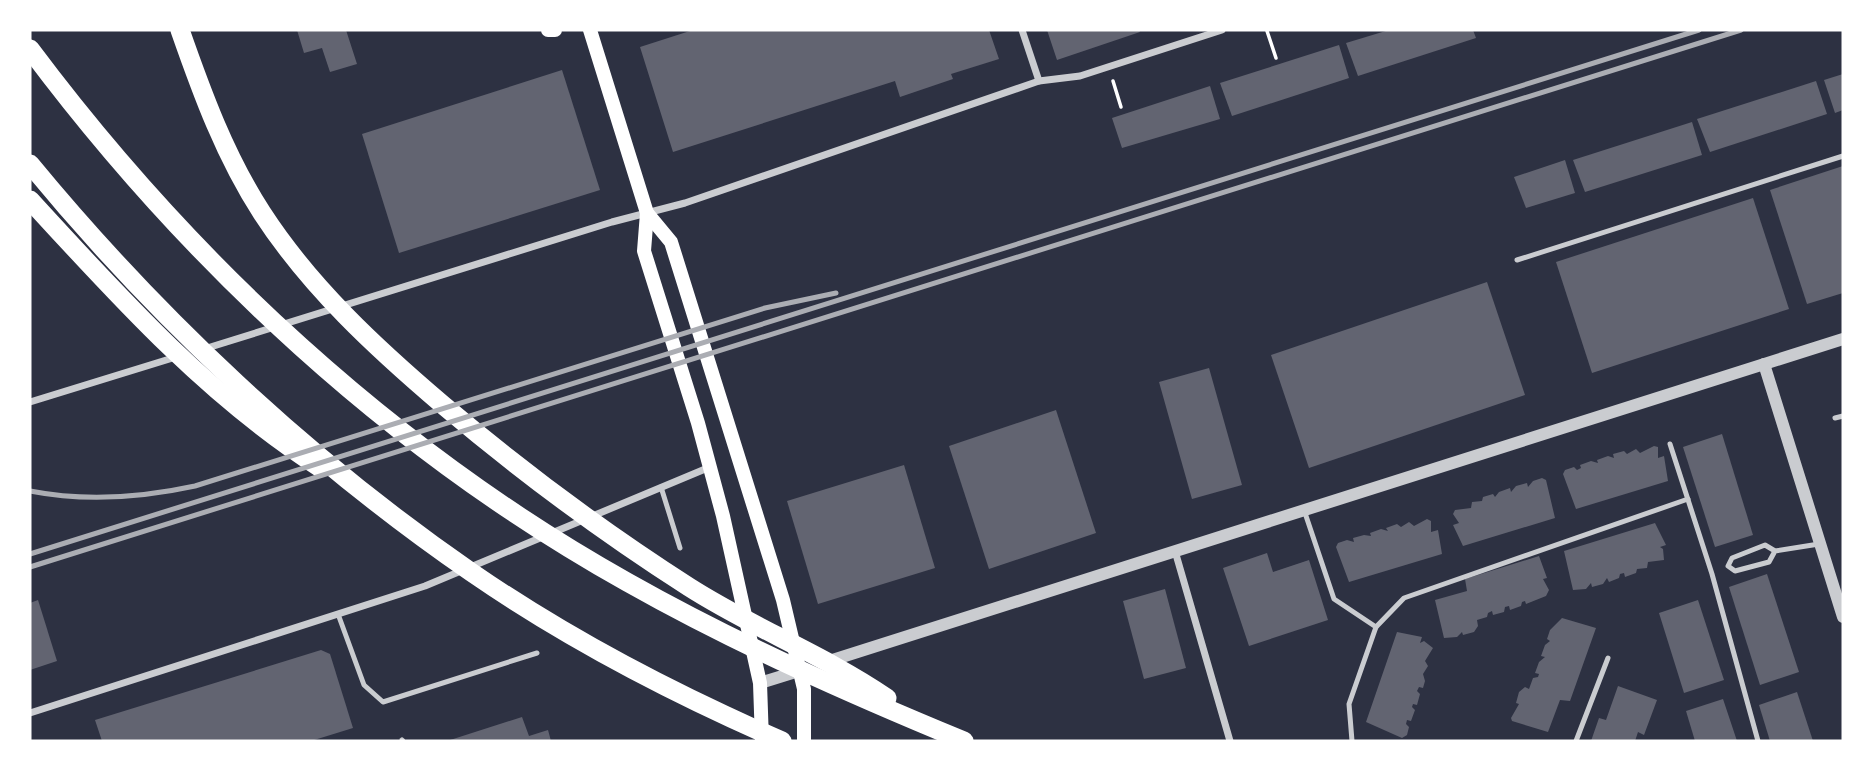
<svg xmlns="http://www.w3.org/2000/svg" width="1873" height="771" font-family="Lora,serif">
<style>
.building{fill:#626471}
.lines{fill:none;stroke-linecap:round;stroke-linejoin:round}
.path{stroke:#fff;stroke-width:3.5}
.service{stroke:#caccd0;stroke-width:5}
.minor{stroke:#caccd0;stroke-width:7}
.tertiary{stroke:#caccd0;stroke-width:12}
.secondary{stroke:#fff;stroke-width:14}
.motorway{stroke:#fff;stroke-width:19}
.rail{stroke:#abadb3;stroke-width:5}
</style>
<rect width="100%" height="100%" fill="#2d3142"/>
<g class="building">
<path d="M297 30H346L357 64 330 72 322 48 304 53Z"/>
<path d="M693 30H989L999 59 951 74 953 79 900 97 895 81 673 152 640 47Z"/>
<path d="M1047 30H1139L1140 32 1057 60Z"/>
<path d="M1389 30H1473L1476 38 1358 76 1346 43Z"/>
<path d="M1339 45 1349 78 1232 116 1220 83Z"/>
<path d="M562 70 600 190 399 253 362 134Z"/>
<path d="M1843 74V110L1835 113 1824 80Z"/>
<path d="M1816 81 1827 114 1710 152 1697 119Z"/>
<path d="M1210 86 1220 119 1122 148 1112 118Z"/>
<path d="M1692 122 1702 155 1585 192 1573 160Z"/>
<path d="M1565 160 1575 193 1526 208 1514 177Z"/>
<path d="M1843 166V293L1807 304 1770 190Z"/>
<path d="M1753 198 1789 309 1592 373 1556 262Z"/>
<path d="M1487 282 1525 395 1309 468 1271 355Z"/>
<path d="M1209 368 1242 485 1192 499 1159 382Z"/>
<path d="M1056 410 1096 533 989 569 949 446Z"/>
<path d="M1722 434 1753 535 1715 547 1683 447Z"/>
<path d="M1654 446 1658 447V458L1664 456 1668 481 1576 509 1563 474 1565 470 1574 467 1577 470 1581 468 1580 465 1591 461 1598 463 1597 460 1608 456 1614 458 1613 454 1624 451 1627 454 1636 449 1640 453Z"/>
<path d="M904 465 935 568 818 604 787 501Z"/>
<path d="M1542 478 1546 480 1555 518 1463 546 1453 525 1459 523 1453 514 1455 510 1471 508 1472 502 1482 501 1483 497 1493 494 1495 497 1499 492 1510 488 1511 492 1516 486 1527 483 1528 487 1533 481Z"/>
<path d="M1427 519 1431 521V532L1438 530 1442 554 1349 582 1336 547 1338 543 1347 540 1354 542 1353 538 1364 535 1371 536 1370 533 1381 529 1388 531 1386 528 1397 524 1401 527 1409 522 1414 526Z"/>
<path d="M1655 523 1666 545 1660 547 1663 549 1664 560 1648 562 1647 568 1637 569 1636 573 1625 577 1624 573 1620 574 1619 578 1609 582 1607 578 1603 584 1592 587 1591 583 1586 589 1573 590 1564 551Z"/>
<path d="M1267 553 1273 572 1309 560 1328 620 1249 646 1223 568Z"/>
<path d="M1539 556 1547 578 1543 579 1549 590 1546 596 1526 604 1525 601 1522 602 1521 606 1510 610 1509 606 1505 607 1504 612 1493 615 1492 611 1488 613 1487 617 1477 620 1478 626 1474 632 1463 635 1462 632 1457 637 1444 638 1435 600 1467 591 1465 579Z"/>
<path d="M1767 574 1799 672 1760 685 1729 587Z"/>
<path d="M1165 589 1186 668 1144 679 1123 601Z"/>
<path d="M38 600 57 661 30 670V603Z"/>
<path d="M1698 600 1724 680 1684 693 1659 613Z"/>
<path d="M1562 618 1596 628 1570 701 1560 700 1548 732 1512 721 1511 718 1519 704 1516 703 1519 692 1525 687 1529 689 1533 678 1538 677 1539 674 1535 673 1539 662 1545 657 1541 656 1545 645 1550 641 1547 639 1550 630Z"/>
<path d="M1397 632 1422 637 1420 643 1424 641 1433 648 1425 661 1428 666 1423 674 1425 681 1423 688 1419 687 1417 691 1420 694 1417 705 1413 704 1412 707 1415 710 1411 721 1407 720 1406 724 1409 727 1407 735 1402 738 1366 722Z"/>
<path d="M321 650 330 654 353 728 311 741H102L95 720Z"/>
<path d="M1618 686 1657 700 1644 735 1638 732 1635 741H1591L1599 718 1606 720Z"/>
<path d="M1797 692 1813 741H1770L1759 705Z"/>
<path d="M1723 699 1737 741H1695L1686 711Z"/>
<path d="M522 717 529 736 548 730 551 741H447Z"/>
</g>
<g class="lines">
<g class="path">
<path d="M1267 31 1276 58"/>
<path d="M1113 81 1121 107"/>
</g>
<g class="service">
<path d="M1517 260 1843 156"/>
<path d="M1835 418 1843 416"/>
<path d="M1670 444 1712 574 1758 741"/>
<path d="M661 487 680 548"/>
<path d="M1304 510 1334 599 1376 627"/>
<path d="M1775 551 1769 562 1735 571 1728 566 1732 558 1765 545 1775 551 1819 544"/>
<path d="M338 614 364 685 383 702 537 653"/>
<path d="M402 740 403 741"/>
<path d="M1352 741 1349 704 1376 627 1404 598 1688 499"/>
<path d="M1576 741 1608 658"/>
</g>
<g class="minor">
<path d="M1022 30 1039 81"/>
<path d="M204 349 612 222 685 203 1039 81 1080 76 1222 30"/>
<path d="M30 402 176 357"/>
<path d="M1175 551 1230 741"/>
<path d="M30 713 425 586 710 467"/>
</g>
<g class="tertiary">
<path d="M1764 364 1843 617"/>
<path d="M823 663 1843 339"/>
<path d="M760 683 802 670"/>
</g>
<g class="secondary">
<path d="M548 30H555"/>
<path d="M590 30 647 213 671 242 783 600 804 689V741"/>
<path d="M647 213 644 251 698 423 723 516 760 683 762 741"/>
</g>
<g class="motorway">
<path d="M180 30C202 93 225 156 262 213 310 287 376 348 443 405 521 471 603 532 689 587 753 628 824 655 887 698"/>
<path d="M30 49C190 263 393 451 627 582 735 643 850 694 964 741"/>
<path d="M30 164C156 317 307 459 471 572 568 639 674 694 782 741"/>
<path d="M30 200C118 296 208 396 319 467"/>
</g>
<g class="rail">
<path d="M30 491C86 502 140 498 195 486L765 308 836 293"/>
<path d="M30 554 1699 30"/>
<path d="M30 567 1741 30"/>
</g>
</g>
<rect width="1873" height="771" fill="none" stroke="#ffffff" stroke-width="63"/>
</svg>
